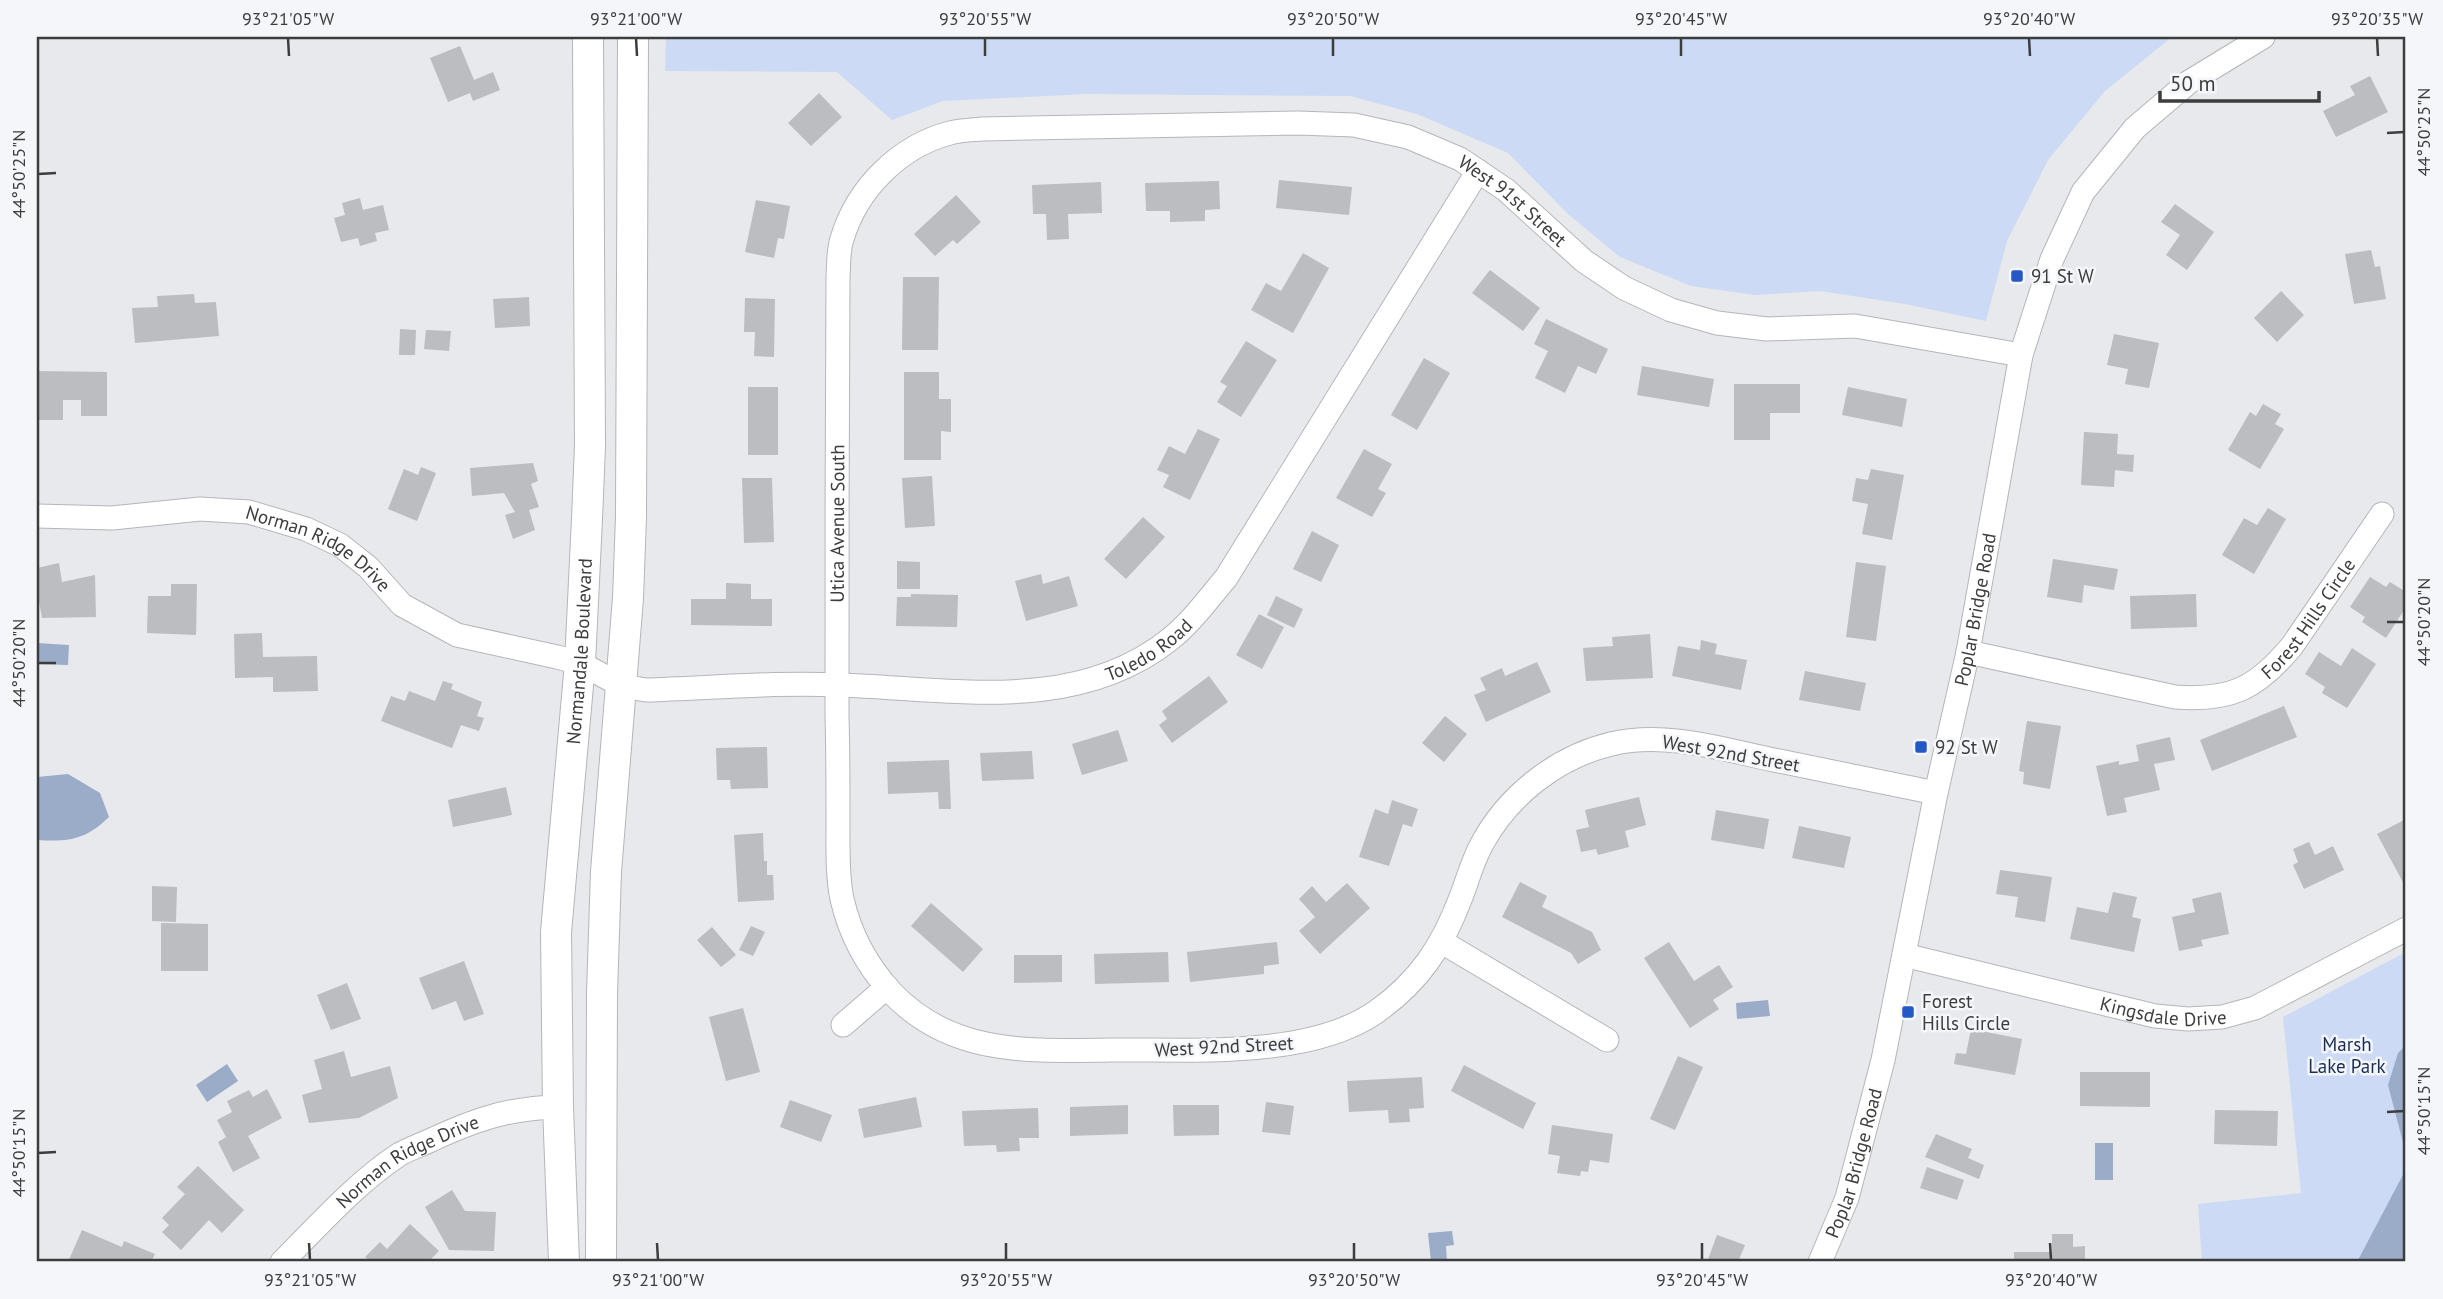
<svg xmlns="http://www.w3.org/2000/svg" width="2443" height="1299" font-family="'PT Sans',sans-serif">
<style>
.green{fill:#ccdaf5}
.water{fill:#9bacc9}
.building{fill:#bbbdc0}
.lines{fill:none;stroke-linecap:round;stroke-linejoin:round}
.minor-casing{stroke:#b4b6b9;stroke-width:25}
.major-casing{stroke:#b4b6b9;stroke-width:32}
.minor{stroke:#fff;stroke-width:23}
.major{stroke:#fff;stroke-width:30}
.ticks{fill:none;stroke:#3c3d3e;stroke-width:2.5}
.poi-dot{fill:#2458c5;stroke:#f4f6f9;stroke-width:2.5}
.labels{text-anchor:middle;stroke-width:5;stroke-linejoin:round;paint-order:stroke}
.street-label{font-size:19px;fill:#3c3d3e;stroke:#f4f6f9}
.poi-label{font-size:19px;fill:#3c3d3e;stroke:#f4f6f9;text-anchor:start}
.park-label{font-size:19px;fill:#192d54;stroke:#f4f6f9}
.neatline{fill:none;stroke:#3c3d3e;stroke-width:2.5}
.ticks-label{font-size:18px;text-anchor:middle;fill:#3c3d3e}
</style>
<rect width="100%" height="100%" fill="#e7e9ec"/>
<g class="green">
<path d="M666 37H2172L2105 91 2048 160 2007 241 1986 321 1905 304 1820 291 1755 295 1691 286 1620 257 1568 214 1508 153 1417 114 1350 96 1086 94 943 101 892 120 837 72 665 71Z"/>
<path d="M2406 952V1262H2202L2198 1204 2301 1193 2283 1017Z"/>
</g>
<g class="water">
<path d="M37 643 69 645 68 665 37 664Z"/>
<path d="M68 774 100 793 109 817C85 840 69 842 37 840V777Z"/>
<path d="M1768 1000 1770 1016 1737 1019 1736 1003Z"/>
<path d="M2406 1045V1154L2388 1085 2398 1053Z"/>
<path d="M227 1064 238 1081 207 1102 196 1085Z"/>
<rect x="2095" y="1143" width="18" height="37"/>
<path d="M2406 1169V1262H2357Z"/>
<path d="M1452 1231 1454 1245 1446 1246 1447 1262H1431L1428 1233Z"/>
</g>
<g class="building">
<path d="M460 46 474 80 493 72 500 90 473 101 470 93 448 102 430 58Z"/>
<path d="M2370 76 2388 112 2336 137 2323 111 2355 95 2350 86Z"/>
<path d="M819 93 842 117 811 146 788 123Z"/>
<path d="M1279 180 1352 187 1349 215 1276 208Z"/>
<path d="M1219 181 1220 209 1205 210V221L1170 222V211H1146L1145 183Z"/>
<path d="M1101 182 1102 213 1068 214 1069 239 1047 240 1046 214H1033L1032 185Z"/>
<path d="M956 195 981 222 957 244 953 240 935 256 914 234Z"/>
<path d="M360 198 363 210 383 205 389 230 375 233 377 241 360 246 358 238 341 242 334 218 345 215 342 203Z"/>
<path d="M756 200 790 206 784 239 778 238 774 258 745 252Z"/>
<path d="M2175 204 2214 232 2187 270 2166 255 2180 235 2161 222Z"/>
<path d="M2371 250 2375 267 2380 266 2386 299 2354 304 2345 254Z"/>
<path d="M1303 253 1329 268 1293 333 1251 310 1266 283 1281 291Z"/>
<path d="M1490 270 1540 308 1523 331 1472 293Z"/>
<path d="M903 277H939L938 350H902Z"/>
<path d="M2281 291 2304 315 2277 342 2254 318Z"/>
<path d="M194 294 195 303 216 302 219 336 135 343 132 308 158 307 157 296Z"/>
<path d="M529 297 530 326 495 328 493 299Z"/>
<path d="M745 298 775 299 774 357 754 356 755 332H744Z"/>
<path d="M1546 319 1608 349 1596 374 1578 366 1565 393 1535 378 1548 351 1534 344Z"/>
<path d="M400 329 416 330 415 355H399Z"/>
<path d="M426 330 451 331 449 351 424 349Z"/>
<path d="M2114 334 2159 343 2149 388 2125 384 2128 369 2107 365Z"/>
<path d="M1246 341 1277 360 1241 417 1217 402 1227 386 1220 382Z"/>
<path d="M1424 358 1450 373 1417 430 1391 415Z"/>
<path d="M1642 366 1714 379 1709 407 1637 395Z"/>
<path d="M37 371 107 372V416H81V400H63V420H37Z"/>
<path d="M904 372H939V399H951V432L941 431V460H904Z"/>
<path d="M1734 384H1800V413H1770V440H1734Z"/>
<rect x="748" y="387" width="30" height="68"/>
<path d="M1848 387 1907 399 1902 427 1842 415Z"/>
<path d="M2263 404 2281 414 2275 424 2284 429 2260 469 2228 450 2250 412 2256 416Z"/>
<path d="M1198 429 1220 439 1190 500 1163 487 1169 475 1157 470 1169 446 1185 454Z"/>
<path d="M2084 432 2118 434 2117 454 2134 455 2133 472 2115 470 2114 487 2081 485Z"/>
<path d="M1364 449 1392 464 1378 489 1386 493 1372 517 1336 498Z"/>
<path d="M533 463 538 481 531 484 539 507 529 510 535 530 513 539 505 515 515 512 504 493 472 496 470 468Z"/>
<path d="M421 467 436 473 417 521 388 509 404 469 418 475Z"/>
<path d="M1871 469 1904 475 1892 540 1862 534 1868 504 1852 501 1856 478 1868 480Z"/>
<path d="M932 476 935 526 905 528 902 478Z"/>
<path d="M742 478H772L774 542 744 543Z"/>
<path d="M2268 508 2286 519 2254 574 2222 555 2244 518 2257 525Z"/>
<path d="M1143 517 1165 537 1126 579 1104 559Z"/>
<path d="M1312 531 1339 545 1321 582 1293 569Z"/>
<path d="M2053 559 2118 569 2114 590 2084 585 2082 603 2047 597Z"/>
<path d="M897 561 920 562V589H897Z"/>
<path d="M1856 562 1886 566 1876 641 1846 637Z"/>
<path d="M59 563 62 582 95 575 96 617 42 618 37 590V568Z"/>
<path d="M1041 574 1043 584 1069 576 1078 606 1026 621 1015 581Z"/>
<path d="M2370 577 2386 587 2390 582 2406 592V607L2386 638 2362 622 2365 617 2350 607Z"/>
<path d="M726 583 751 584V599H772V626L691 625V599H726Z"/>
<path d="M171 584H197L196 635 147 633 148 596H171Z"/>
<path d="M911 594 958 595 957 627 896 626 897 597H911Z"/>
<path d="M2196 594 2197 627 2131 629 2130 596Z"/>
<path d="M1276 596 1303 609 1294 628 1267 615Z"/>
<path d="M1259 614 1284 627 1262 669 1236 655Z"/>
<path d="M262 633 263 657 317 656 318 691 273 692V677L235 678 234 634Z"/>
<path d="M1650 634 1653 678 1586 681 1583 648 1613 646 1612 637Z"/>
<path d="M1701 640 1717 644 1715 654 1747 660 1741 690 1672 676 1678 646 1700 650Z"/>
<path d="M2352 648 2376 664 2347 708 2322 693 2325 687 2305 674 2319 652 2341 666Z"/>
<path d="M1537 662 1551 692 1486 722 1474 695 1486 690 1480 678 1502 668 1505 676Z"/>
<path d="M1805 671 1866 683 1860 711 1799 700Z"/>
<path d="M1209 676 1228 702 1172 743 1159 725 1167 719 1162 711Z"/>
<path d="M443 681 453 684 451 689 482 702 477 716 484 718 479 731 461 725 452 748 381 721 391 696 405 701 409 691 435 701Z"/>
<path d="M2284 706 2297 737 2212 771 2200 740Z"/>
<path d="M1445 716 1467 734 1444 762 1422 743Z"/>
<path d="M2027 721 2061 726 2050 789 2023 784 2024 772 2019 771Z"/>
<path d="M1118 730 1128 761 1082 775 1072 744Z"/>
<path d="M2170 737 2175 760 2154 764 2160 790 2124 798 2127 812 2107 816 2096 766 2119 761V765L2139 761 2136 745Z"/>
<path d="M767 747 768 788 731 789 730 780H717L716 748Z"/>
<path d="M1032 751 1034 779 982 781 980 753Z"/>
<path d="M949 760 951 809H939L938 792 888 794 887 762Z"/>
<path d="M506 787 512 815 453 827 448 800Z"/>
<path d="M1639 797 1646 825 1625 831 1629 847 1598 855 1596 849 1581 852 1576 830 1589 827 1585 810Z"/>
<path d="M1392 800 1418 809 1412 827 1403 824 1389 866 1359 857 1375 809 1388 814Z"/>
<path d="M1716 810 1769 819 1764 849 1711 840Z"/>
<path d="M2406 819V888L2377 834Z"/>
<path d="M1799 826 1851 837 1844 868 1792 858Z"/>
<path d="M763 833 764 861H767V875H773L774 900 738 902 734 835Z"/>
<path d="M2309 842 2315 855 2333 846 2344 870 2304 889 2293 865 2298 862 2293 849Z"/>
<path d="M2000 870 2052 877 2045 922 2015 917 2018 897 1996 894Z"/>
<path d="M1520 882 1547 896 1542 907 1592 932 1601 950 1578 964 1571 953 1502 917Z"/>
<path d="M1347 883 1370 908 1320 954 1299 931 1315 917 1299 899 1312 886 1326 902Z"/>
<path d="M152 886 177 887 176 922 152 921Z"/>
<path d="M2113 892 2137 897 2132 917 2141 919 2134 952 2070 939 2077 907 2108 913Z"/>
<path d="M2221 892 2229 934 2201 940 2203 946 2179 951 2172 917 2195 912 2192 899Z"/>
<path d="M931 903 983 949 963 972 911 926Z"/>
<path d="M161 923 208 924V971H161Z"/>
<path d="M751 926 765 932 753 956 739 950Z"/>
<path d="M712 927 736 955 721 967 697 940Z"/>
<path d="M1277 942 1279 964 1264 966V974L1190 982 1187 952Z"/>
<path d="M1669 942 1694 981 1719 965 1733 987 1713 1000 1719 1009 1690 1028 1644 958Z"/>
<path d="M1168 952 1169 982 1095 984 1094 954Z"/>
<path d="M1014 955H1062V982L1014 983Z"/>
<path d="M464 961 484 1014 464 1021 456 1001 432 1010 419 978Z"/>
<path d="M347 983 361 1019 331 1030 317 995Z"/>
<path d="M743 1008 760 1072 726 1081 709 1017Z"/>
<path d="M1971 1029 2022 1039 2015 1075 1954 1064 1956 1053 1966 1054Z"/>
<path d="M344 1051 351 1077 390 1066 398 1098 359 1118 309 1123 302 1095 322 1089 314 1060Z"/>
<path d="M1678 1056 1703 1067 1675 1130 1650 1119Z"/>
<path d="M1464 1065 1536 1103 1523 1129 1451 1091Z"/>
<path d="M2080 1072H2150V1107L2080 1106Z"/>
<path d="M1422 1077 1424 1108 1409 1109 1410 1122 1389 1123 1388 1110 1349 1112 1347 1081Z"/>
<path d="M267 1089 282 1118 248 1136 260 1158 233 1172 218 1142 226 1137 217 1120 232 1112 227 1101 249 1090 253 1097Z"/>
<path d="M916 1097 922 1127 864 1138 858 1109Z"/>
<path d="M790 1100 832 1115 821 1142 780 1127Z"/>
<path d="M1266 1102 1294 1106 1290 1135 1262 1132Z"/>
<path d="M1128 1105V1134L1070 1136V1107Z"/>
<path d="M1173 1105H1219V1135L1174 1136Z"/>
<path d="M1038 1108 1039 1138H1019L1020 1151 997 1152 996 1145 964 1146 962 1111Z"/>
<path d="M2215 1110 2278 1111 2277 1146 2214 1144Z"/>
<path d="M1552 1125 1613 1134 1609 1163 1590 1160 1588 1172 1581 1171 1580 1176 1557 1173 1560 1156 1548 1154Z"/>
<path d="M1936 1134 1972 1149 1968 1158 1984 1165 1979 1179 1925 1157Z"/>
<path d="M198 1166 244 1210 222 1233 209 1220 181 1250 162 1232 169 1225 162 1218 185 1194 177 1187Z"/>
<path d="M1927 1167 1964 1180 1957 1200 1920 1188Z"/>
<path d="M452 1190 465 1211 496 1212 494 1251 449 1250 425 1207Z"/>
<path d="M410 1224 439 1251 428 1262H371L365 1257 380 1242 387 1249Z"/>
<path d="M82 1230 122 1247 124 1241 155 1254 151 1262H68Z"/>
<path d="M2052 1234H2073V1247L2085 1246V1262H2014V1252H2052Z"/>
<path d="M1717 1235 1745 1245 1738 1262H1707Z"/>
</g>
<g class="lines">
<g class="minor-casing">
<g id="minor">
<path id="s1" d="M37 516 112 518 200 509 249 512 306 529 340 545 368 567 402 605 457 635 557 657 580 663 622 686 646 690C710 688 777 682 841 685 951 689 1076 714 1169 640 1191 623 1208 599 1226 578L1478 171"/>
<path id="s2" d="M1968 652 2175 697C2231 701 2256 689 2292 646L2382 514"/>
<path id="s3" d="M1936 793C1882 782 1828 771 1774 760 1721 749 1665 731 1611 744 1557 757 1509 795 1483 842 1473 859 1468 879 1461 897 1443 945 1420 981 1376 1012 1308 1059 1190 1049 1110 1050 1030 1051 952 1056 892 993 868 967 850 934 842 899 837 875 838 847 838 822 838 786 838 750 837 715 836 569 838 422 838 276 839 264 838 250 842 239 857 188 900 146 950 133 961 130 972 130 983 129L1298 123 1354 125 1408 137 1460 159 1506 190 1584 261 1624 288 1671 310 1717 323 1767 329 1855 326 2021 355"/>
<path d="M1442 942 1607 1040"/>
<path id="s4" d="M1904 955 2155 1016 2188 1019 2222 1017 2255 1008 2406 929"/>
<path d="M843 1025 887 987"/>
<path id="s5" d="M282 1262C317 1227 358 1181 400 1154 409 1149 420 1145 429 1141 474 1120 508 1108 558 1107"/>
<path id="s6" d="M1820 1262 1847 1198 1883 1060 1936 793 1968 652 2021 355 2052 259 2083 192 2135 128 2189 82 2263 37"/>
</g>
</g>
<g class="major-casing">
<g id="major">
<path id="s7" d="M564 1262 558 1107 556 932 580 663 587 519 590 446 588 37"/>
<path d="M601 1262 602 993 606 872 628 598 631 517 633 37"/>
</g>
</g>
<use href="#minor" class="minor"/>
<use href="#major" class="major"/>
</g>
<path class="ticks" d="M288 38 289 56M636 38 637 56M985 38V56M1333 38V56M1681 38V56M2029 38 2030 56M2377 38 2378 56M2387 133 2404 132M38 174 56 173M2387 622H2404M38 663H56M2387 1112 2404 1111M38 1153 56 1152M309 1243 310 1260M657 1243 658 1260M1006 1243V1260M1354 1243V1260M1702 1243V1260M2050 1243 2051 1260"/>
<g class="poi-dot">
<rect x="2010" y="269" width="14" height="14" rx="3.5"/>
<rect x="1914" y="740" width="14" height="14" rx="3.5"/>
<rect x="1901" y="1005" width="14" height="14" rx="3.5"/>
</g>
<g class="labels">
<g class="street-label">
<text dy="7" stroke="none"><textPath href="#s3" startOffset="2716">West 91st Street</textPath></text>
<text dy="7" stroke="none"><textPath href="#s3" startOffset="1690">Utica Avenue South</textPath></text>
<text dy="7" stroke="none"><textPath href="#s1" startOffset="292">Norman Ridge Drive</textPath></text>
<text dy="7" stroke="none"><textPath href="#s6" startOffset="672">Poplar Bridge Road</textPath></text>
<text dy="7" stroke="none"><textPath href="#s2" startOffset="378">Forest Hills Circle</textPath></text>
<text dy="7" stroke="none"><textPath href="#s1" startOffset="1169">Toledo Road</textPath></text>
<text dy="7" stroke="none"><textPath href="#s7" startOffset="612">Normandale Boulevard</textPath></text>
<text transform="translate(1731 753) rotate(10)" y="7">West 92nd Street</text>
<text dy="7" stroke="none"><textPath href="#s4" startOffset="266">Kingsdale Drive</textPath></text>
<text transform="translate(1224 1046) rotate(-3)" y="7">West 92nd Street</text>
<text dy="7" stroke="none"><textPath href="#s6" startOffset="105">Poplar Bridge Road</textPath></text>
<text dy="7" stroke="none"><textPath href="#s5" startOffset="163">Norman Ridge Drive</textPath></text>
</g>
<g class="poi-label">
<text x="2031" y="283">91 St W</text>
<text x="1935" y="754">92 St W</text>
<text x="1922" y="1008">Forest<tspan x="1922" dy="22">Hills Circle</tspan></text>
</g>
<g class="park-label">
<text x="2347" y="1051">Marsh<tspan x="2347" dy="22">Lake Park</tspan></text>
</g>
</g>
<rect width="2443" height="1299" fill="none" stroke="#f4f6f9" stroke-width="77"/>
<path d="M2160 91v10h159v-10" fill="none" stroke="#3c3d3e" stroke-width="3.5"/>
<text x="2170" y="91" font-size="21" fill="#3c3d3e" stroke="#f4f6f9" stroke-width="5" paint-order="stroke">50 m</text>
<rect x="38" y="38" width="2366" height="1222" class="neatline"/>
<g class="ticks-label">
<text x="288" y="25">93°21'05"W</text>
<text x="636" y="25">93°21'00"W</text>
<text x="985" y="25">93°20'55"W</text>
<text x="1333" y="25">93°20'50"W</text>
<text x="1681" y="25">93°20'45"W</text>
<text x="2029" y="25">93°20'40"W</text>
<text x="2377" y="25">93°20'35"W</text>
<text transform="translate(2424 132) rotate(-90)" y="6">44°50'25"N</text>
<text transform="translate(19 174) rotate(-90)" y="6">44°50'25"N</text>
<text transform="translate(2424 622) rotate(-90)" y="6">44°50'20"N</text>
<text transform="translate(19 663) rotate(-90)" y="6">44°50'20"N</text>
<text transform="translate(2424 1111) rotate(-90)" y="6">44°50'15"N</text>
<text transform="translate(19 1153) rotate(-90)" y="6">44°50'15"N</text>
<text x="310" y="1286">93°21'05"W</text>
<text x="658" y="1286">93°21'00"W</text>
<text x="1006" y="1286">93°20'55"W</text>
<text x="1354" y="1286">93°20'50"W</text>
<text x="1702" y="1286">93°20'45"W</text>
<text x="2051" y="1286">93°20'40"W</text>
</g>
</svg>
